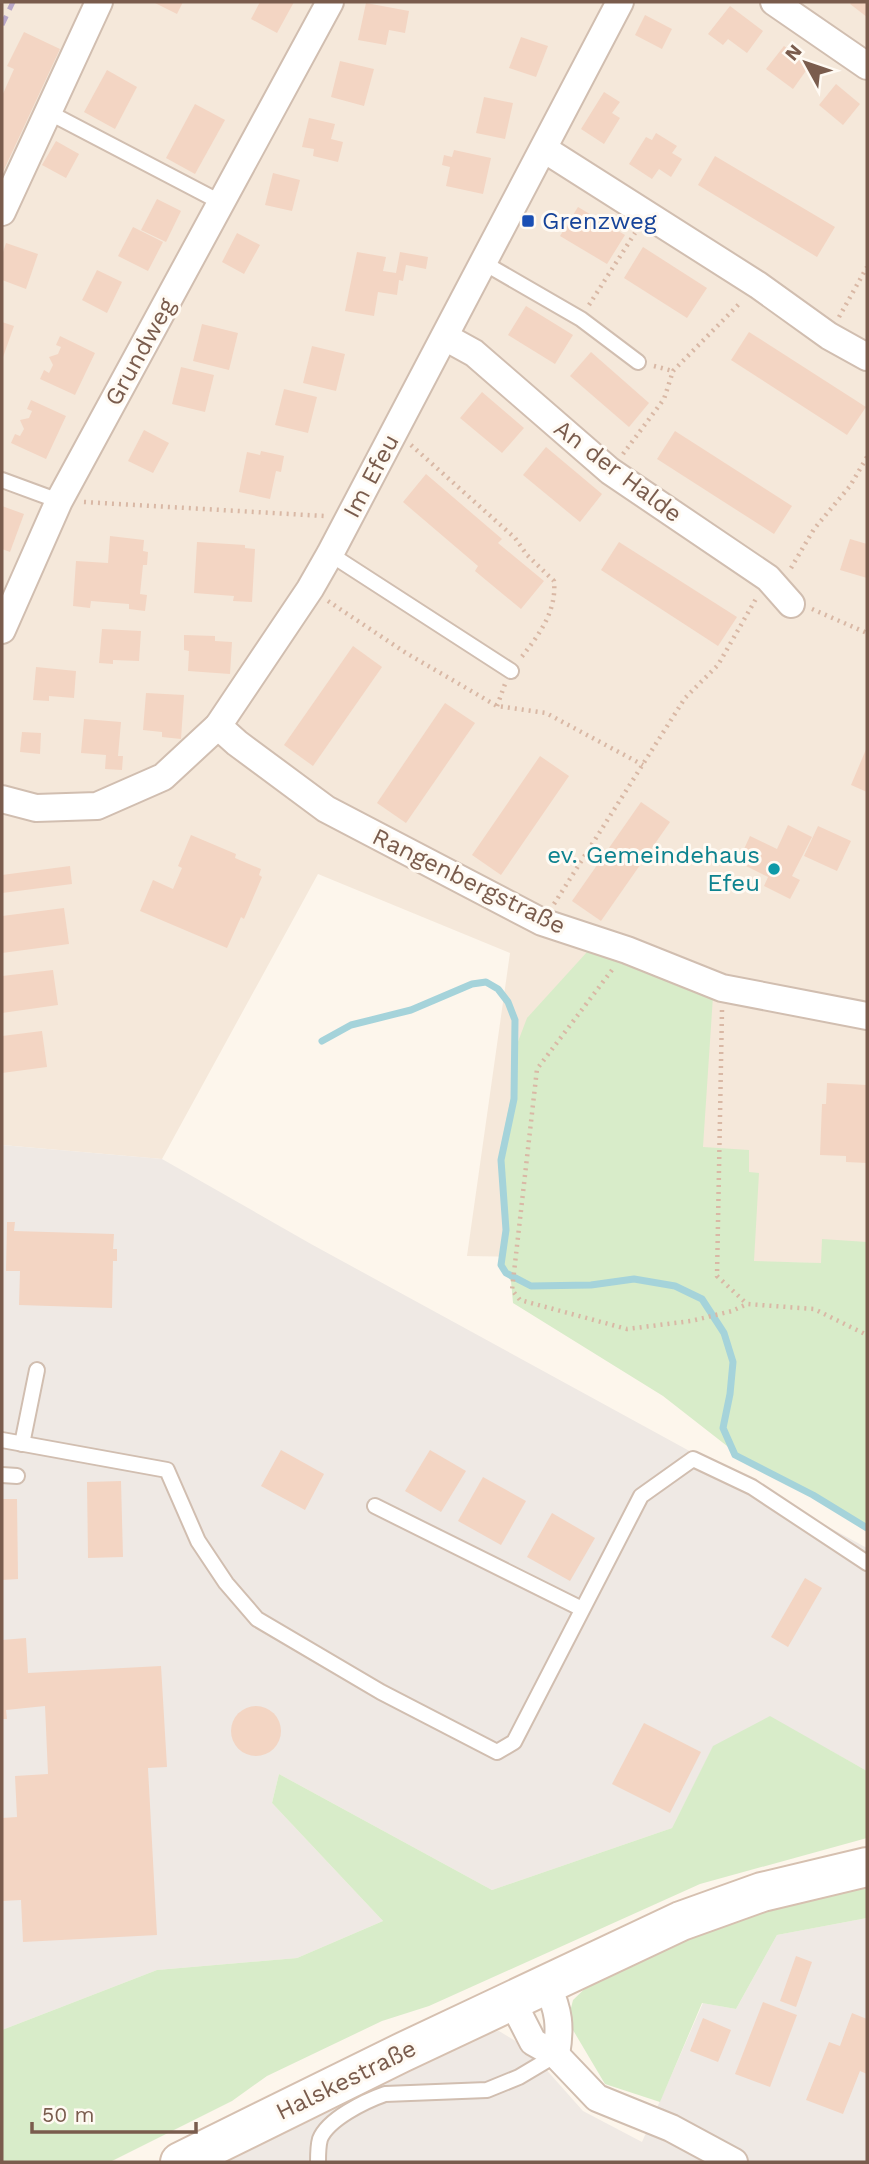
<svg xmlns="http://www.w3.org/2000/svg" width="869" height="2164" font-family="'Work Sans',sans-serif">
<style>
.residential{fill:#f5e8da}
.industrial{fill:#efe9e4}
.green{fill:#d8ecc9}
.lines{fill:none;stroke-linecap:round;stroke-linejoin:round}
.stream{stroke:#a5d3da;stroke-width:7}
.building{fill:#f3d5c3}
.lane-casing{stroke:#d1beb0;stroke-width:18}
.street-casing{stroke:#d1beb0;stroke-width:30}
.secondary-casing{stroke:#d6c0b0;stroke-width:42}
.path{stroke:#d9b8a5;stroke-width:4.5;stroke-dasharray:2 5;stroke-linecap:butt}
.lane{stroke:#fff;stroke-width:14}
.street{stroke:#fff;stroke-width:26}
.secondary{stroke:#fff;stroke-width:38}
.rail{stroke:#b9a8c9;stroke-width:5;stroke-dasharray:10 7;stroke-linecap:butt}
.transit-dot{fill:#1a4fb4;stroke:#fffaf3;stroke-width:2.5}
.culture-dot{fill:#0f9aa8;stroke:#fffaf3;stroke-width:2.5}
.labels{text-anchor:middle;stroke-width:6;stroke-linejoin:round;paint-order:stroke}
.transit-label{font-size:24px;fill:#164399;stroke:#fffaf3;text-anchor:start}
.street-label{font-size:24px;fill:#7a5c4d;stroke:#fffaf3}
.culture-label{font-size:24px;fill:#0d838f;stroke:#fffaf3;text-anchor:end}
</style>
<rect width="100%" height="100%" fill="#fdf6ec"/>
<path class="residential" d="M2 2H867V1264L467 1256 510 953 318 874 162 1159 2 1145Z"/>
<g class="industrial">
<path d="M2 1145 162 1159 311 1244 867 1548V1771L770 1717 713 1747 672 1828 492 1890 279 1774 272 1803 383 1921 297 1958 157 1970 2 2030Z"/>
<path d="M867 1918V2162H214L468 2034 499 2031 527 2048 583 2111 642 2142 703 2003 736 2009 777 1935Z"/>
</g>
<g class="green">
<path d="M597 941 714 981 703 1147 749 1150V1172L759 1173 754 1261 821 1263 822 1239 867 1242V1526L816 1494 736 1453 663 1396 513 1303 511 1281 499 1265 504 1230 498 1160 511 1097V1060L527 1018Z"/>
<path d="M770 1716 867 1771V1838L700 1884 429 2006 382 2021 267 2076 232 2101 110 2162H2V2030L157 1970 297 1958 383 1921 272 1803 279 1774 492 1890 672 1828 713 1746Z"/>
<path d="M867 1881V1918L777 1935 736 2009 702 2003 660 2102 605 2084 570 2025V2012L573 2000 598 1976 765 1905Z"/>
</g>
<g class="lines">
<path class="stream" d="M322 1041 351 1025 411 1010 472 984 486 982 498 989 508 1002 515 1020 514 1099 501 1160 506 1230 501 1265 506 1273 531 1286 591 1285 634 1279 675 1286 702 1299 724 1333 733 1362 730 1394 723 1428 735 1455 813 1495 867 1528"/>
</g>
<g class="building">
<path d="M153 2H183L177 14Z"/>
<path d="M260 2H294L277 33 251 19Z"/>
<path d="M852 2H867V17L850 4Z"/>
<path d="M366 3 409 11 405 33 389 30 386 45 358 40Z"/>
<path d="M730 6 763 31 747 53 728 39 723 45 708 34Z"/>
<path d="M645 15 672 29 662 49 635 35Z"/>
<path d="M24 32 60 49 2 174V96L14 69 7 66Z"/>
<path d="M521 37 548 46 536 77 509 68Z"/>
<path d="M784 46 810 65 793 89 766 69Z"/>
<path d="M340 61 374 69 364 106 331 97Z"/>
<path d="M107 70 137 87 115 129 84 112Z"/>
<path d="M836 84 860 104 843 125 819 105Z"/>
<path d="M604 92 620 102 612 113 620 118 604 144 581 129Z"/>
<path d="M484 97 513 103 505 139 476 133Z"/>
<path d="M195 104 225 120 195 174 166 158Z"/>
<path d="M309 118 335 124 331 139 343 142 338 162 313 156 314 149 302 147Z"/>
<path d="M656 133 677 146 672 153 682 159 671 177 659 169 652 179 629 164 646 137 652 140Z"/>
<path d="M56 141 79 154 66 178 42 165Z"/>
<path d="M454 150 491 158 483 194 446 186 450 167 442 165 444 155 452 157Z"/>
<path d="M715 156 835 227 817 257 698 185Z"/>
<path d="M273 173 300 180 292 211 265 205Z"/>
<path d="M157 199 181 211 166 242 141 230Z"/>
<path d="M578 207 625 235 607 264 560 236Z"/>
<path d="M133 227 163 242 148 271 118 256Z"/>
<path d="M237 233 260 245 244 274 222 262Z"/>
<path d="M6 243 38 254 26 289 2 280V255Z"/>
<path d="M643 247 707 288 687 318 624 278Z"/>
<path d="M357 252 386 257 383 271 396 273 400 252 428 257 426 269 406 265 403 281 399 280 397 295 378 292 374 316 345 311Z"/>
<path d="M97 270 122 282 107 313 82 300Z"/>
<path d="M526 306 573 335 555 364 508 335Z"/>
<path d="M2 322 14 326 2 360Z"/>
<path d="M202 324 238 333 229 370 193 361Z"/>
<path d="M749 332 866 407 847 435 731 360Z"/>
<path d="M60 336 95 353 75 395 40 379 44 370 49 373 53 365 49 357 58 354 61 347 56 345Z"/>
<path d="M312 346 345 354 336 391 303 383Z"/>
<path d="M591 352 649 403 629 427 570 376Z"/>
<path d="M181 367 214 375 205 412 172 404Z"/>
<path d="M284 389 317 397 308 433 275 425Z"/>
<path d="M482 392 524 428 502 453 460 418Z"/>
<path d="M31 400 66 416 46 459 11 443 15 434 20 436 24 429 20 420 29 418 32 411 27 409Z"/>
<path d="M144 430 169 443 153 473 128 461Z"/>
<path d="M675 431 792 506 774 534 657 459Z"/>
<path d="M546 447 602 494 580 522 523 475Z"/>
<path d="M261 451 284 456 281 472 276 471 270 499 239 492 247 452 260 455Z"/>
<path d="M426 474 502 539 498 543 544 581 521 609 475 571 478 566 403 502Z"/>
<path d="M2 506 24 514 10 552 2 549Z"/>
<path d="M110 536 144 540 143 551 148 552 147 565H143L140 594 147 595 145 611 129 609V604L91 601 90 608 73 606 76 561 108 563Z"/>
<path d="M850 539 867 544V578L840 570Z"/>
<path d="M197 542 245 545V548L255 549 252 602 233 601 234 596 194 593Z"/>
<path d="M619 542 737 617 718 646 601 570Z"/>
<path d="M102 629 141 631 139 661 113 660V664L99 663Z"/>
<path d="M184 635 215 636V641L232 642 230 674 188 671 189 651 184 650Z"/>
<path d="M353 646 382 667 313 766 284 745Z"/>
<path d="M36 667 76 671 74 698 49 696V701L33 700Z"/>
<path d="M146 693 184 695 181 739 162 737V732L143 730Z"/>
<path d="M445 703 475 723 406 823 377 803Z"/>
<path d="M84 719 121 722 118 756H123L122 770 105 769 106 755 81 753Z"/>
<path d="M22 732 41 733 40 754 20 752Z"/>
<path d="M867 747V792L851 785Z"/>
<path d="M540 756 569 776 501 875 472 855Z"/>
<path d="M641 802 670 822 601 921 572 901Z"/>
<path d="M788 825 812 837 792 876 800 880 790 899 764 886 768 877 738 862 750 836 777 849Z"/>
<path d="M818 826 851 841 837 871 804 856Z"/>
<path d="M191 835 236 854 235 858 261 869 259 875 262 877 244 919 241 917 227 948 140 911 153 880 173 889 182 868 178 866Z"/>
<path d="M70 866 72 884 2 893V875Z"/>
<path d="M64 908 69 944 2 953V916Z"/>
<path d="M53 970 58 1005 2 1013V976Z"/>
<path d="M42 1031 47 1067 2 1073V1036Z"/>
<path d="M827 1083 867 1085V1163L846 1162V1156L820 1155 822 1104H826Z"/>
<path d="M7 1222H15L14 1231 114 1234 113 1249H117V1261H113L112 1308 19 1305 20 1271H6Z"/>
<path d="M281 1450 324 1474 305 1510 261 1486Z"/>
<path d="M430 1450 466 1471 441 1512 405 1491Z"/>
<path d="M483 1477 526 1501 501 1545 458 1521Z"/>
<path d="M121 1481 123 1557 88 1558 87 1482Z"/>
<path d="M2 1499H17L18 1579 2 1580Z"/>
<path d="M552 1513 595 1538 570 1581 527 1557Z"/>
<path d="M805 1578 822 1588 788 1647 771 1637Z"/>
<path d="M26 1638 28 1673 161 1666 167 1767 148 1768 157 1935 23 1942 21 1900 2 1901V1818L17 1817 15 1776 48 1774 45 1706 6 1710 7 1719H2V1640Z"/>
<circle cx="256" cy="1731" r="25"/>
<path d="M644 1723 701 1752 670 1813 612 1784Z"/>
<path d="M796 1956 812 1962 796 2007 780 2001Z"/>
<path d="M763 2002 797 2015 770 2087 735 2074Z"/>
<path d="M852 2013 867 2019V2074L860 2071 843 2114 806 2100 829 2042 840 2046Z"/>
<path d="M703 2018 731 2030 718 2062 690 2051Z"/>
</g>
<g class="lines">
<g class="lane-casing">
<g id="lane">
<path d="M48 112 222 203"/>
<path d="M484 263 581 319 638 362"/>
<path d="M2 480 59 501"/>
<path d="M330 554 511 671"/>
<path d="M2 1440 167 1470 198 1541 226 1583 257 1619 381 1692 497 1752 514 1742 641 1496 693 1459 752 1487 867 1563"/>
<path d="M22 1444 37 1370"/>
<path d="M2 1475 17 1476"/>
<path d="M375 1506 582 1609"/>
<path d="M318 2162C318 2155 318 2146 320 2139 328 2119 365 2101 385 2094L487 2090 519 2077 556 2055"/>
</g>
</g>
<g class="street-casing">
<g id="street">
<path d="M774 2 867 66"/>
<path d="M544 149 758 285 829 336 867 357"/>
<path d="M2 212 99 2"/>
<path d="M445 337 474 353 610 471 768 578 791 604"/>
<path d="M2 630 59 501 330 2"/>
<path d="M218 726 237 743 326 809 542 922 627 950 722 988 867 1016"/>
<path d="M2 799 36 808 97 806 163 777 218 726 310 589 330 554 620 2"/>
<path d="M547 1985C559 2011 561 2026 556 2055"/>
<path d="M512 2001 533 2042 556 2055 597 2098 671 2128 734 2162"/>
</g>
</g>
<g class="secondary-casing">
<path id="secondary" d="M180 2162 401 2053 681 1921 762 1892 867 1867"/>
</g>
<g class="path">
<path d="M589 305 635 233"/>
<path d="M839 317 867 267"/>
<path d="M654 366 673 371"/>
<path d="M411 445 515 538 527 555 554 581C557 612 538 636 520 659"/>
<path d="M623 454 664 399 673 371 741 302"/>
<path d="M84 502 324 516"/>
<path d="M791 568 814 529 850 486 867 457"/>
<path d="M328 601 406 653 497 706 546 713 643 765"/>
<path d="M812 609 867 633"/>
<path d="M497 706 505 684"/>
<path d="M554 904 685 698 718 665 757 597"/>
<path d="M612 970 537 1069 512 1290 520 1300 627 1329 691 1321 732 1311 747 1304 814 1309 867 1335"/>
<path d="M722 1010 717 1276 747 1304"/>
</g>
<use href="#lane" class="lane"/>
<use href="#street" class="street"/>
<use href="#secondary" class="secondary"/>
<path class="rail" d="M2 25 13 2"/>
</g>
<rect class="transit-dot" x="521" y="214" width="14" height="14" rx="3.5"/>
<circle class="culture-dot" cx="774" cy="869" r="7"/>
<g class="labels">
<g class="transit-label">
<text x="542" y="229">Grenzweg</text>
</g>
<g class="street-label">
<text transform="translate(140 352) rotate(-61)" y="8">Grundweg</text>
<text transform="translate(618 471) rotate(37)" y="8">An der Halde</text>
<text transform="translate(371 476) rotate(-62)" y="8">Im Efeu</text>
<text transform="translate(469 881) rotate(26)" y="8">Rangenbergstraße</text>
<text transform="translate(346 2080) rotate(-26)" y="8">Halskestraße</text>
</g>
<g class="culture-label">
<text x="760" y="863">ev. Gemeindehaus<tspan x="760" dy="28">Efeu</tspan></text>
</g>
</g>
<rect width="869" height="2164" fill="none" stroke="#7a5c4d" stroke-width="7"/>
<g transform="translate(806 63) rotate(310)" stroke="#fffaf3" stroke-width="5" paint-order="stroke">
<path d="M0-5L12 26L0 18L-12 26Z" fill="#7a5c4d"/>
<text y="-10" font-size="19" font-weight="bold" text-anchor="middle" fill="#7a5c4d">N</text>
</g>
<path d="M32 2122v10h164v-10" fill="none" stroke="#7a5c4d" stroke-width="3.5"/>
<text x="42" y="2122" font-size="21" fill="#7a5c4d" stroke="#fffaf3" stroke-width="5" paint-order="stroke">50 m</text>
</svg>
